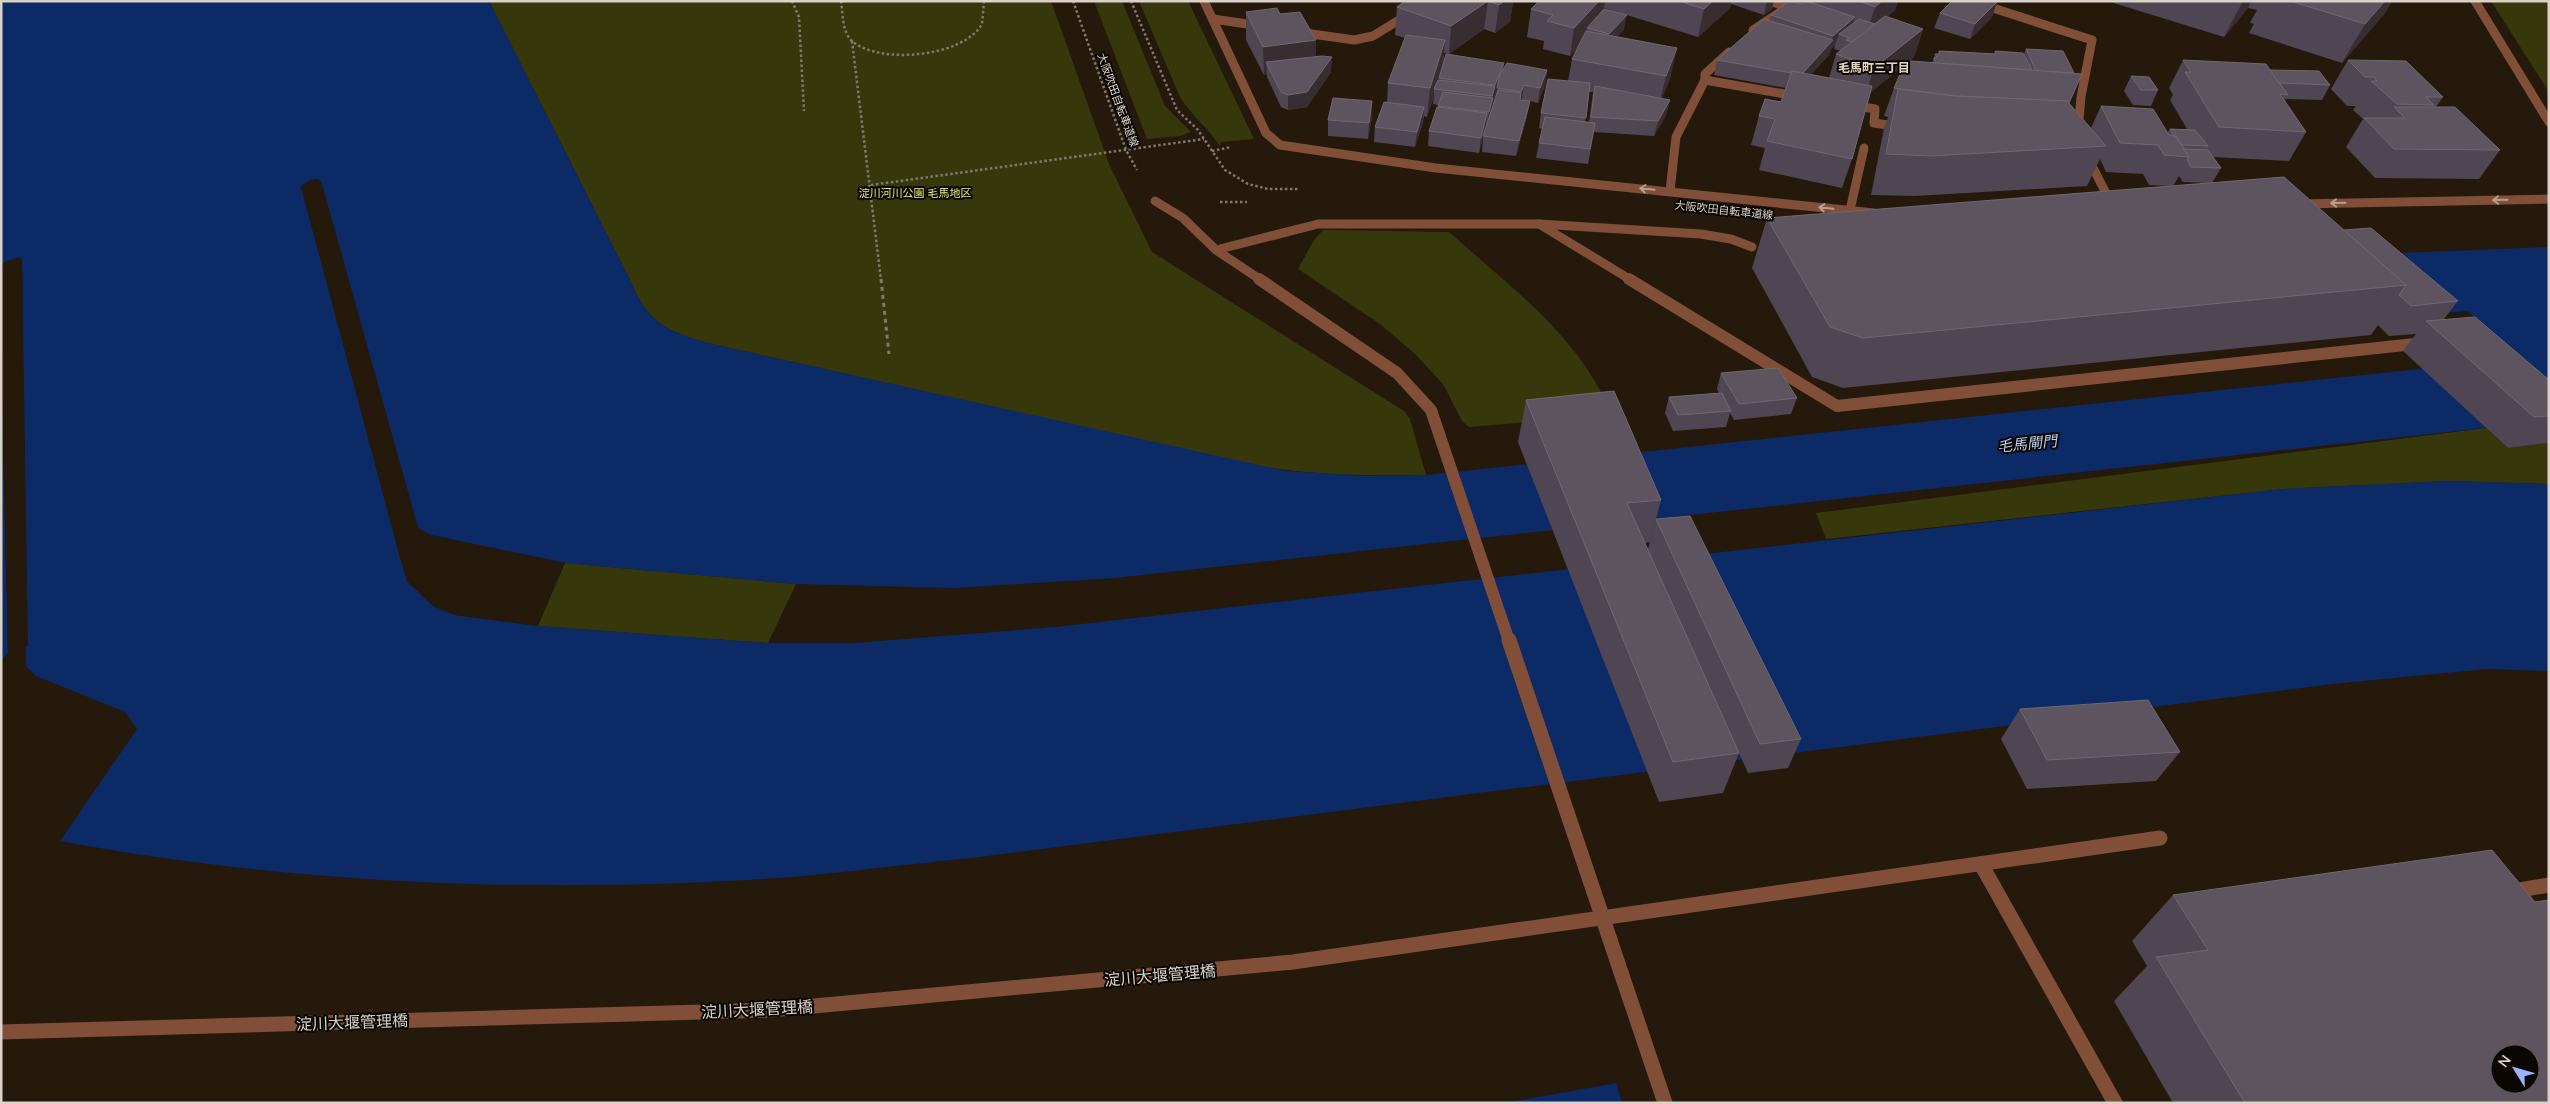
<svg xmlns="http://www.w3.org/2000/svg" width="2550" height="1104" font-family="Lato,'Noto Sans JP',sans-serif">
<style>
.green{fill:#36380c}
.water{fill:#0c2a66}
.pier{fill:#25190b}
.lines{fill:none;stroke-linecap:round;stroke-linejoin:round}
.path-far1{stroke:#82786c;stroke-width:2.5;stroke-dasharray:2.5 2.5;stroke-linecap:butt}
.path{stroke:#82786c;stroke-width:3;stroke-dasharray:4 4;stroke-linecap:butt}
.minor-far2{stroke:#814e38;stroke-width:9}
.minor-far1{stroke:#814e38;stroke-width:12}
.minor{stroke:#814e38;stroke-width:15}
.wall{fill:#4f4553;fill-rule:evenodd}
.shaded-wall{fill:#382d31}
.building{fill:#5e545f;stroke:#726770;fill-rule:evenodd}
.oneway{stroke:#b69d8e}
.labels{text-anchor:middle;stroke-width:4;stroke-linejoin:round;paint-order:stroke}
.far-street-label{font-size:11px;fill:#dad1c8;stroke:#0a0602}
.far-park-label{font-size:11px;fill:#e5ec75;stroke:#0a0602}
.far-neighbourhood-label{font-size:12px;font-weight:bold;fill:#e5d4c2;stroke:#0a0602}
.water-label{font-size:15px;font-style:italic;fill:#bacef4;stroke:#0a0602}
.near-street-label{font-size:16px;fill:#dad1c8;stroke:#0a0602}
</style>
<rect width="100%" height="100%" fill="#25190b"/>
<g class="green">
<path d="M489 1H1051L1109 164 1152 252 1404 411 1410 419 1426 475C1364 476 1304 475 1243 463L708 343C669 332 648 323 632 284Z"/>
<path d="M1094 1H1122L1165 106 1191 132 1180 136 1147 139Z"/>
<path d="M1139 1H1188L1254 139 1221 142 1220 146C1208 128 1191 115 1180 97Z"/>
<path d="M2491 1H2549V92Z"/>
<path d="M1323 230 1449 232C1511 288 1579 335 1612 415L1469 427 1462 421 1443 384 1414 353 1380 324 1298 269 1314 240Z"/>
<path d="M2486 428 2508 448 2549 443V484L2450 481 2283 489 1826 539 1816 513Z"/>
<path d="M565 563 796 584 768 643 538 626Z"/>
</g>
<g class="water">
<path d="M1 1H489L632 284C648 323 669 332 708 343L1286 471 1371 476 1426 475 2522 358 2467 311 2419 316 2400 253 2549 247V421L1115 578 955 588 796 584 565 563 431 535 418 528 321 181 317 179 301 187 400 558 407 581 433 606 455 615 538 626 768 643H855L1055 627 2283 489 2450 481 2549 484V671L2487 669 2332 684 972 858C897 865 822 876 747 880 519 893 286 883 60 841L137 729 125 712 36 676 26 666 22 259 1 264Z"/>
<path d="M1 357 8 653 1 661Z"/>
<path d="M1616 1083 1622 1103H1505Z"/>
</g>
<g class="pier">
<path d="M317 179 321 181 418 528 431 535 565 563 564 565 431 538 416 529 319 183H310L304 187 409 580 434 603 456 612 539 624 538 626 455 615 433 606 407 581 301 186 310 180Z"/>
<path d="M20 257 22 259 28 646 25 647 20 260 12 261 1 267 4 262Z"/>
<path d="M1 355 4 357 11 652 8 653Z"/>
</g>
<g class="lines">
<g class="path-far1">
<path d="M792 1 799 17 804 111"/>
<path d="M841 1C843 14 842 32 852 41 879 65 964 57 982 24L984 1"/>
<path d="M1073 1 1126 150 1137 170"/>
<path d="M1131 1 1177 110 1198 130 1225 170 1248 184 1268 189H1298"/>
<path d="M852 41 881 280"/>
<path d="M1212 151 1231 147"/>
<path d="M871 185 1204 139"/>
<path d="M1220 202H1247"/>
</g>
<path class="path" d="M881 279 889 354"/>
<g class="minor-far2">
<path d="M1204 1 1266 133 1280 145 1436 168 1874 213"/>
<path d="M1971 1 2092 40 2081 97 2078 131"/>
<path d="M2475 1 2549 122"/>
<path d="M1213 19 1261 26"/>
<path d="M1753 30 1788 7 1769 1"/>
<path d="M1298 32 1354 40 1373 36 1430 1"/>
<path d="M1705 80 1801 97"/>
<path d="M1850 105 1875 109 1874 123 1902 127"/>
<path d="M2087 156 2112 205"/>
<path d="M1670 191 1676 137 1705 80V74L1729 52"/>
<path d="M1155 201 1183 218 1216 250 1261 280"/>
<path d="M2299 204 2549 199"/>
<path d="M1850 210 1864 148"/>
<path d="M1539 224 1631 280"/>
<path d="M1216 250 1318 224H1539L1701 234 1731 239 1752 247"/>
</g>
<g class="minor-far1">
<path d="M1259 279 1397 373 1431 410 1509 641"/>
<path d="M1629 279 1837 406 2424 343"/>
</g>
<g class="minor">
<path d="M1509 640 1665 1103"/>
<path d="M1981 864 2115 1103"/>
<path d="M2518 896 2514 891 2549 885"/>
<path d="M1 1032 770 1010 1293 962 2160 838"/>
</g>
</g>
<g class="wall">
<path d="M1405 1H1513L1510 22 1495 33 1484 29 1449 54 1444 53 1443 66 1504 63 1503 69 1547 70 1545 85 1538 103 1530 101 1527 116 1516 156 1482 152 1483 137 1479 153 1428 146 1429 131 1439 105 1433 104 1434 96 1427 117 1424 116 1423 122 1415 147 1374 142 1375 127 1387 102 1388 83 1405 38 1395 35 1397 7ZM1497 90 1496 94 1491 112 1494 98Z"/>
<path d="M1539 1H1774L1772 9 1764 15 1731 4 1730 8 1698 37 1604 8V9L1624 29 1617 37 1671 76 1662 98 1670 100 1666 115 1654 136 1594 132 1588 164 1536 158 1542 129 1539 128 1541 113 1568 81 1572 59 1578 47 1570 56 1543 49 1544 41 1527 37 1531 9ZM1589 92H1593L1589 122H1585Z"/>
<path d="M1780 1H1898L1895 10 1887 17 1923 29 1914 57 1871 92 1852 159 1842 188 1759 170 1765 148 1751 145 1759 116 1781 102 1786 88 1714 75 1717 60 1769 21 1771 15 1786 3ZM1835 45 1834 49 1841 51 1836 54 1829 78 1811 74 1829 55 1831 49Z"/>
<path d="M2107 1H2392L2385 13 2342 63 2249 33 2254 24 2250 23 2257 10 2248 8 2224 37Z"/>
<path d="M1997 2 1992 17 1970 39 1934 28 1940 13Z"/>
<path d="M1246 12 1280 14 1316 56 1331 72 1307 107 1288 110 1281 107 1267 77V75H1264L1246 40Z"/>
<path d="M2026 49 2069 103 2091 128 2101 106 2167 133 2170 129H2187L2170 100 2173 95 2169 88 2183 60 2270 70 2330 85 2322 100 2285 99 2284 101 2306 132 2289 161 2213 157 2221 168 2212 183 2344 230 2458 301 2444 319 2549 380V443L2508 448 2403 351 2416 334 2389 336 2378 325 2371 335 1843 388 1812 377 1752 268 1767 218 2172 186 2149 185 2143 174 2106 172 2100 159 2087 186 1915 196 1871 195 1884 128 1888 117 1884 116 1894 88 1932 63 1935 54H1938L1939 51 1994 54 1995 51 2024 54ZM2179 176 2183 182 2211 183 2173 186Z"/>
<path d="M2348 60 2443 97 2436 107 2500 150 2479 179 2375 178 2346 147 2363 119 2353 110 2356 106H2347L2331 89Z"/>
<path d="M2131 76 2158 90 2151 106 2133 105 2124 91Z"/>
<path d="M1372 101V117L1368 139 1328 136V120Z"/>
<path d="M1721 373 1797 398 1791 414 1734 420 1730 413 1726 427 1673 431 1665 413 1669 397 1719 393 1717 389Z"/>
<path d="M1526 400 1661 500 1650 542 1645 543 1648 549 1656 519 1801 739 1788 768 1748 773 1739 753 1723 793 1659 802 1518 442Z"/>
<path d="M2020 709 2180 752 2156 781 2027 789 2001 739Z"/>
<path d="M2173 895 2535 902 2549 1103H2173L2114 1001 2147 966 2132 941Z"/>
</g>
<g class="shaded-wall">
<path d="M1488 1 1484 29 1449 54 1451 26Z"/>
<path d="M1503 1H1513L1510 22 1495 33 1499 5Z"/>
<path d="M1599 1H1605L1602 21 1587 28 1585 39 1570 56 1574 28Z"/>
<path d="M1713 1H1731L1730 8 1698 37 1704 9Z"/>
<path d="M1767 1H1774L1772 9 1764 15Z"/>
<path d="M1882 1H1898L1895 10 1866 35 1875 7Z"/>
<path d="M2243 1H2251L2248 8 2224 37Z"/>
<path d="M2385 1H2392L2385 13 2342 63 2365 24Z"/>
<path d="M1997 2 1992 17 1970 39 1975 24Z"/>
<path d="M1627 15 1624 29 1607 49 1609 34Z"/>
<path d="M1855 17 1851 32 1839 34 1835 45 1831 49 1829 55 1797 90 1801 75 1831 42 1833 36Z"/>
<path d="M1923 29 1914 57 1865 97 1874 68Z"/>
<path d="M1316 40V69L1266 62 1267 75H1264L1263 47Z"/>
<path d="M1445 40 1443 68 1436 90 1434 89V96L1427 117 1430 88Z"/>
<path d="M1677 48 1671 76 1659 105 1666 76Z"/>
<path d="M1332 57 1331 72 1307 107 1288 110V95Z"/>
<path d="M1504 63 1502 78 1494 98 1491 113 1487 127 1489 112 1492 101 1495 85Z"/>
<path d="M1547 70 1545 85 1538 103 1540 88Z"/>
<path d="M1524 85 1522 100 1517 115 1521 92Z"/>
<path d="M1670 100 1666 115 1654 136 1658 121Z"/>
<path d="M1372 101V117L1368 139 1369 123Z"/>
<path d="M1530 101 1527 116 1516 156 1519 141Z"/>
<path d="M1424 107 1423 122 1415 147 1417 132Z"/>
<path d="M1487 113 1486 129 1479 153 1481 138Z"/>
</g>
<g class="building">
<path d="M1405 1H1504L1499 5 1488 1 1451 26 1397 7Z"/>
<path d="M1539 1H1599L1574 28 1547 21 1553 15 1531 9Z"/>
<path d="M1679 1H1713L1704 9Z"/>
<path d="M1789 1H1792L1801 4 1805 1H1806L1855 17 1833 36 1771 15Z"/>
<path d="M1858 1H1882L1875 7Z"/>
<path d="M1952 1H1994L1997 2 1975 24 1940 13Z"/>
<path d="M2290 1H2385L2365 24Z"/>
<path d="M1277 8 1280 14 1300 12 1316 40 1263 47 1246 12Z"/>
<path d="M1604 9 1627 15 1609 34 1587 28Z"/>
<path d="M1885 16 1923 29 1874 68 1836 54Z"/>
<path d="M1764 19 1833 40 1803 73 1792 71 1791 73 1717 60Z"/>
<path d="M1859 19 1875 24 1852 42 1846 40 1849 38 1839 34Z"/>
<path d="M1586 31 1677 48 1666 76 1572 59Z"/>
<path d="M1406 35 1445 40 1430 88 1388 83Z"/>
<path d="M2026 49 2063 51 2074 73 2036 71Z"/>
<path d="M1939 51 1996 54 1995 51 2023 53 2032 70 1936 63 1934 58 1937 57 1935 54H1940Z"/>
<path d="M1446 54 1504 63 1495 85 1439 78Z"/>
<path d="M1322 56 1332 57 1307 92 1288 95 1281 92 1266 62Z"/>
<path d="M2183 60 2266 64 2288 95 2280 94 2306 132 2219 127 2185 72H2191Z"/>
<path d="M2348 60 2406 61 2443 97H2426L2434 105 2397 104 2371 81H2377L2374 77H2365Z"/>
<path d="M1911 61 2082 74 2069 103 2067 101 1955 96 1894 88 1903 67Z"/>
<path d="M1507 63 1547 70 1540 88 1524 85 1521 92 1497 88 1500 74Z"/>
<path d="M2270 70 2319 71 2330 85 2279 83Z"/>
<path d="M1792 71 1872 86 1852 159 1767 141 1775 119 1759 116 1765 99 1781 102Z"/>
<path d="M2131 76 2149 77 2158 90H2141Z"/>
<path d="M1548 79 1590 83 1586 118 1541 113Z"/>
<path d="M1438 80 1495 86 1492 96 1434 89Z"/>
<path d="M1595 86 1670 100 1658 121 1591 117Z"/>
<path d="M1898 89 1955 96 2067 101 2106 146 1931 156 1886 154Z"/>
<path d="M1498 90 1521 93 1520 100 1530 101 1519 141 1483 136Z"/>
<path d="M1443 92 1493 98 1489 112 1438 106Z"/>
<path d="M1333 98 1372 101 1369 123 1328 120Z"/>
<path d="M1384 102 1424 107 1417 132 1375 127Z"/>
<path d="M2101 106 2153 109 2169 135 2176 136 2189 157 2164 155 2158 145 2120 143Z"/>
<path d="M1437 107 1487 113 1481 138 1429 131Z"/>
<path d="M2394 107H2455L2500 150 2394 149 2364 118H2405Z"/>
<path d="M1545 117 1595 123 1590 149 1539 143Z"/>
<path d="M2170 129 2195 130 2208 146 2182 145 2176 136H2174Z"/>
<path d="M2184 149 2208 150 2221 168 2191 167 2187 160 2189 157Z"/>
<path d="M2284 177 2406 285 1863 338 1830 327 1767 218Z"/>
<path d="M2371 228 2458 301 2411 306 2399 295 2406 285 2344 230Z"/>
<path d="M2475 317 2549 380V416L2534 417 2426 321Z"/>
<path d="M1778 368 1797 398 1739 404 1721 373Z"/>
<path d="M1614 391 1661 500 1627 503 1739 753 1673 762 1526 400Z"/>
<path d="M1722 393 1731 411 1678 415 1669 397Z"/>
<path d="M1690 516 1801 739 1760 744 1656 519Z"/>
<path d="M2148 700 2180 752 2047 760 2020 709Z"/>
<path d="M2492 850 2535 902 2549 900V1103H2245L2156 957 2208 950 2173 895ZM2500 1054H2530V1084H2500Z"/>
</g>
<defs><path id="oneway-shaft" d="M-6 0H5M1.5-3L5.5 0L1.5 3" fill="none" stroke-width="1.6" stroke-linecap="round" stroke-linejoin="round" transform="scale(1.25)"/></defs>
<g class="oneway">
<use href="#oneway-shaft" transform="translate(1647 189) rotate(-174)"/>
<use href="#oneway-shaft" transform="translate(2500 200) rotate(179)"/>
<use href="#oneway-shaft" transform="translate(2338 203) rotate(179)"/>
<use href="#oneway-shaft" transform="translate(1826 208) rotate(-174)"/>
</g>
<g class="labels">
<g class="far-street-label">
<text transform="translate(1118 100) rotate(70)" y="4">大阪吹田自転車道線</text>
<text transform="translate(1724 210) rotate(6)" y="4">大阪吹田自転車道線</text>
</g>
<g class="far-park-label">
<text x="915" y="197">淀川河川公園 毛馬地区</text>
</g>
<g class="far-neighbourhood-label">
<text x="1874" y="72">毛馬町三丁目</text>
</g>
<g class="water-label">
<text transform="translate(2027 444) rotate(-6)" y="5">毛馬閘門</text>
</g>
<g class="near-street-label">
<text transform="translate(1160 975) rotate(-5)" y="6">淀川大堰管理橋</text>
<text transform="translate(757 1009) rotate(-3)" y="6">淀川大堰管理橋</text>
<text transform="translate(352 1022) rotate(-2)" y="6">淀川大堰管理橋</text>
</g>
</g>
<rect width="2550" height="1104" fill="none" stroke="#dad1c8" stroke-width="5"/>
<g transform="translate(2515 1069) rotate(307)"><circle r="24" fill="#0a0602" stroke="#5d5751"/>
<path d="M0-4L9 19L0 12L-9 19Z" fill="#9db4fd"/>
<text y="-8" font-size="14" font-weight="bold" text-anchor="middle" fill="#dad1c8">N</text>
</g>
</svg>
